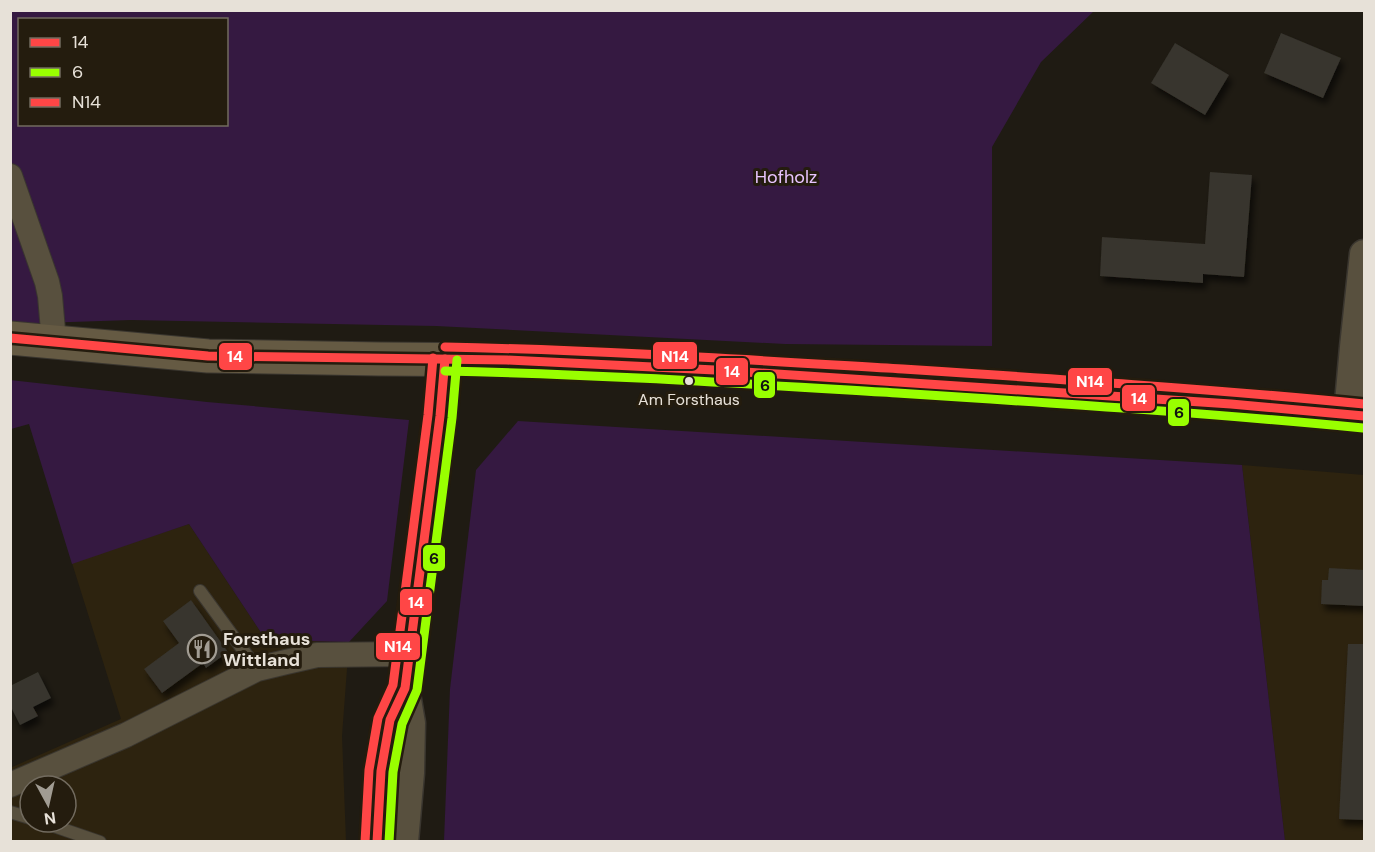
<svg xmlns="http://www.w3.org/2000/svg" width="1375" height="852" font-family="'DM Sans',sans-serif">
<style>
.built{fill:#2d230f;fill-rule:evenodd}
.green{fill:#351941;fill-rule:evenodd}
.building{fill:#37342d;filter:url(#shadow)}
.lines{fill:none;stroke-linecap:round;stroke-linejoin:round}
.service-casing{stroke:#3a362f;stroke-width:14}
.minor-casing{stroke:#3a362f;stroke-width:26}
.tertiary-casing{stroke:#3a362f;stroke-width:31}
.secondary-casing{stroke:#3a362f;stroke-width:35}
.service{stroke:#58503e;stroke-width:12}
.minor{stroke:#58503e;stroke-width:24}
.tertiary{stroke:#58503e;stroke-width:28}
.secondary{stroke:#655a43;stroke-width:33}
.bus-1-casing{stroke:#241c0e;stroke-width:14}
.bus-2-casing{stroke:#241c0e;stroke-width:14}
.bus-3-casing{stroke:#241c0e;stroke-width:14}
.bus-1{stroke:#ff4646;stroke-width:9}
.bus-2{stroke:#9f0;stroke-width:9}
.bus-3{stroke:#ff4646;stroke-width:9}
.bus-dot{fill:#e7e1d8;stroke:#241c0e;stroke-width:2}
.labels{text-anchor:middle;stroke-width:6;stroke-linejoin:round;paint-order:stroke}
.bus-label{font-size:16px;fill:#e7e1d8;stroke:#241c0e}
.park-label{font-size:18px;fill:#e8c4fe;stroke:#241c0e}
.poi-label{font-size:18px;font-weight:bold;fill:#e7e1d8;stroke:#241c0e;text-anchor:start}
.line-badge{stroke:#241c0e;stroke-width:2}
.badge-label{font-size:16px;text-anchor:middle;font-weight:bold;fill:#fff}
.pale-badge-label{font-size:16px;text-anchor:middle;font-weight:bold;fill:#111}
</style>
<defs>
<filter id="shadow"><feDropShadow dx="3.5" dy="6" stdDeviation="3" flood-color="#0009"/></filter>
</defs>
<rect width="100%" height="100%" fill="#1f1b13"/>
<g class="built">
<path d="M1242 465 1364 475V841H1285Z"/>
<path d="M189 524 266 640 349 642 342 736 346 841H11L10 768 121 719 72 563ZM30 786H66V822H30Z"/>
</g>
<g class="green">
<path d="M10 11H1094L1041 62 992 147V346L785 344 436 326 131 320 11 324ZM20 20H226V124H20Z"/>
<path d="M10 380 207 402 409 420 387 601 349 642 266 640 189 524 72 564 29 424 11 429Z"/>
<path d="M518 421 1242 465 1285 841H444L450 689 476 470Z"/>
</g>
<g class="building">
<path d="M1281 33 1341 58 1323 98 1264 73Z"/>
<path d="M1175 43 1229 75 1205 115 1151 83Z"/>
<path d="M1210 172 1252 175 1244 277 1203 274V283L1100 276 1102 237 1205 244Z"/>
<path d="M1329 568 1365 570V606L1321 604 1322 580H1328Z"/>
<path d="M191 600 228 652 206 668 203 663 162 693 144 669 179 643 163 621Z"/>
<path d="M1348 644H1365V820L1339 819Z"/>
<path d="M38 672 51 698 33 707 38 716 20 725 10 705V686Z"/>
</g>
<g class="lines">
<g class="service-casing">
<g id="service">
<path d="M200 591 257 669"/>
<path d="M10 812 30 818"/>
<path d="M42 822 100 842"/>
</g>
</g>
<g class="minor-casing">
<g id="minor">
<path d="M10 176 47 282 50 296 54 342"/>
<path d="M10 785 126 735 257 669 286 662 317 655 409 654"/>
</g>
</g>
<g class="tertiary-casing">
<g id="tertiary">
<path d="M1348 414 1354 347 1364 254"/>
<path d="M377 842V825L381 771 390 720 405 688"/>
<path d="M404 842 410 773 411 723 405 688 440 416 445 359"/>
</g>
</g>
<g class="secondary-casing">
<path id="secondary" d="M10 338 208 356 379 359 507 360 715 370 1231 404 1364 416"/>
</g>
<use href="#service" class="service"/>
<use href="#minor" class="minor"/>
<use href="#tertiary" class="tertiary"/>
<use href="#secondary" class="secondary"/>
<g class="bus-1-casing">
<g id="bus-1">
<path d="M10 338 208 356 507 360 715 370 1231 404 1364 416"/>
<path d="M377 842 381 771 390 720 405 688 440 416 445 359"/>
</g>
</g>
<g class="bus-2-casing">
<g id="bus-2">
<path d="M445 371C596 374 747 384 897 393 1053 403 1208 413 1363 428"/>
<path d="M389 842 393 772 402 724 417 690 452 418 457 360"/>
</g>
</g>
<g class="bus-3-casing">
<g id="bus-3">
<path d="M445 347C598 350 751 360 903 369 1057 379 1211 389 1364 404"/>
<path d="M365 842 369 770 378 718 393 685 428 415 433 358"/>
</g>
</g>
<use href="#bus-1" class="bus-1"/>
<use href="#bus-2" class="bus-2"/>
<use href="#bus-3" class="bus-3"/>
</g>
<defs>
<g id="restaurant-ring" transform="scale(1.5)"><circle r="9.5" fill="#241c0e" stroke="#a19c93" stroke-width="1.5"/><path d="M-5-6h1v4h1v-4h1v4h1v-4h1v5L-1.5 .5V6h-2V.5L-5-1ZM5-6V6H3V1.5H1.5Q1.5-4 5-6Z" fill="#a19c93"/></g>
</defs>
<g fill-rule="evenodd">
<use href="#restaurant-ring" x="202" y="649"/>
</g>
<circle class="bus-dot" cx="689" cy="381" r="5"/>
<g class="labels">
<g class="bus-label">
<text x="689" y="405">Am Forsthaus</text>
</g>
<g class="park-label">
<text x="786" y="183">Hofholz</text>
</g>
<g class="poi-label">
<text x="223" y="645">Forsthaus<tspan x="223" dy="21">Wittland</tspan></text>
</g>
</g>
<g class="line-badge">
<rect x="652" y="341" width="46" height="29" rx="6" fill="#ff4646"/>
<rect x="218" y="342" width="35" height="29" rx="6" fill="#ff4646"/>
<rect x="715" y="357" width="34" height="29" rx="6" fill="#ff4646"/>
<rect x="1067" y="367" width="46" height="29" rx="6" fill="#ff4646"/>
<rect x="753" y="371" width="23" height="28" rx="6" fill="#9f0"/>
<rect x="1121" y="384" width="35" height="28" rx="6" fill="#ff4646"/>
<rect x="1167" y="398" width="23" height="29" rx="6" fill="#9f0"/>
<rect x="422" y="544" width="24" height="28" rx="6" fill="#9f0"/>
<rect x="399" y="588" width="34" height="28" rx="6" fill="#ff4646"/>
<rect x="375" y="632" width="46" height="29" rx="6" fill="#ff4646"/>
</g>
<g class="badge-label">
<text x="675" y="362">N14</text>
<text x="235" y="362">14</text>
<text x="732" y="377">14</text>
<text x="1090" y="387">N14</text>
<text x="1139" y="404">14</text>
<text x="416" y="608">14</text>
<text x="398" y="652">N14</text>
</g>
<g class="pale-badge-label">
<text x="765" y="391">6</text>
<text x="1179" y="418">6</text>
<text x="434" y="564">6</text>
</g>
<rect width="1375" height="852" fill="none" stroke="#e7e1d8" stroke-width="24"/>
<rect x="18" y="18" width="210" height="108" fill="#241c0e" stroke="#726b5f" stroke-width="1.5"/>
<rect x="30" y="38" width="30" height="9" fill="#ff4646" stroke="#726b5f" stroke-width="1.5"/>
<text x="72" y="48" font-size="18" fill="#e7e1d8">14</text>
<rect x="30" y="68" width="30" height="9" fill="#99ff00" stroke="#726b5f" stroke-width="1.5"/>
<text x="72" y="78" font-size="18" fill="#e7e1d8">6</text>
<rect x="30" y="98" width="30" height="9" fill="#ff4646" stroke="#726b5f" stroke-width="1.5"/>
<text x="72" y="108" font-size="18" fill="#e7e1d8">N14</text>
<g transform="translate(48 804) rotate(172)"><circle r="28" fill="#241c0e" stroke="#726b5f" stroke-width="1.5"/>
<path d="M0-4.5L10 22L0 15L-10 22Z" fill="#a19c93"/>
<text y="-9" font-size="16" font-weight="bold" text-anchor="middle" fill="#e7e1d8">N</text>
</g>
</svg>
